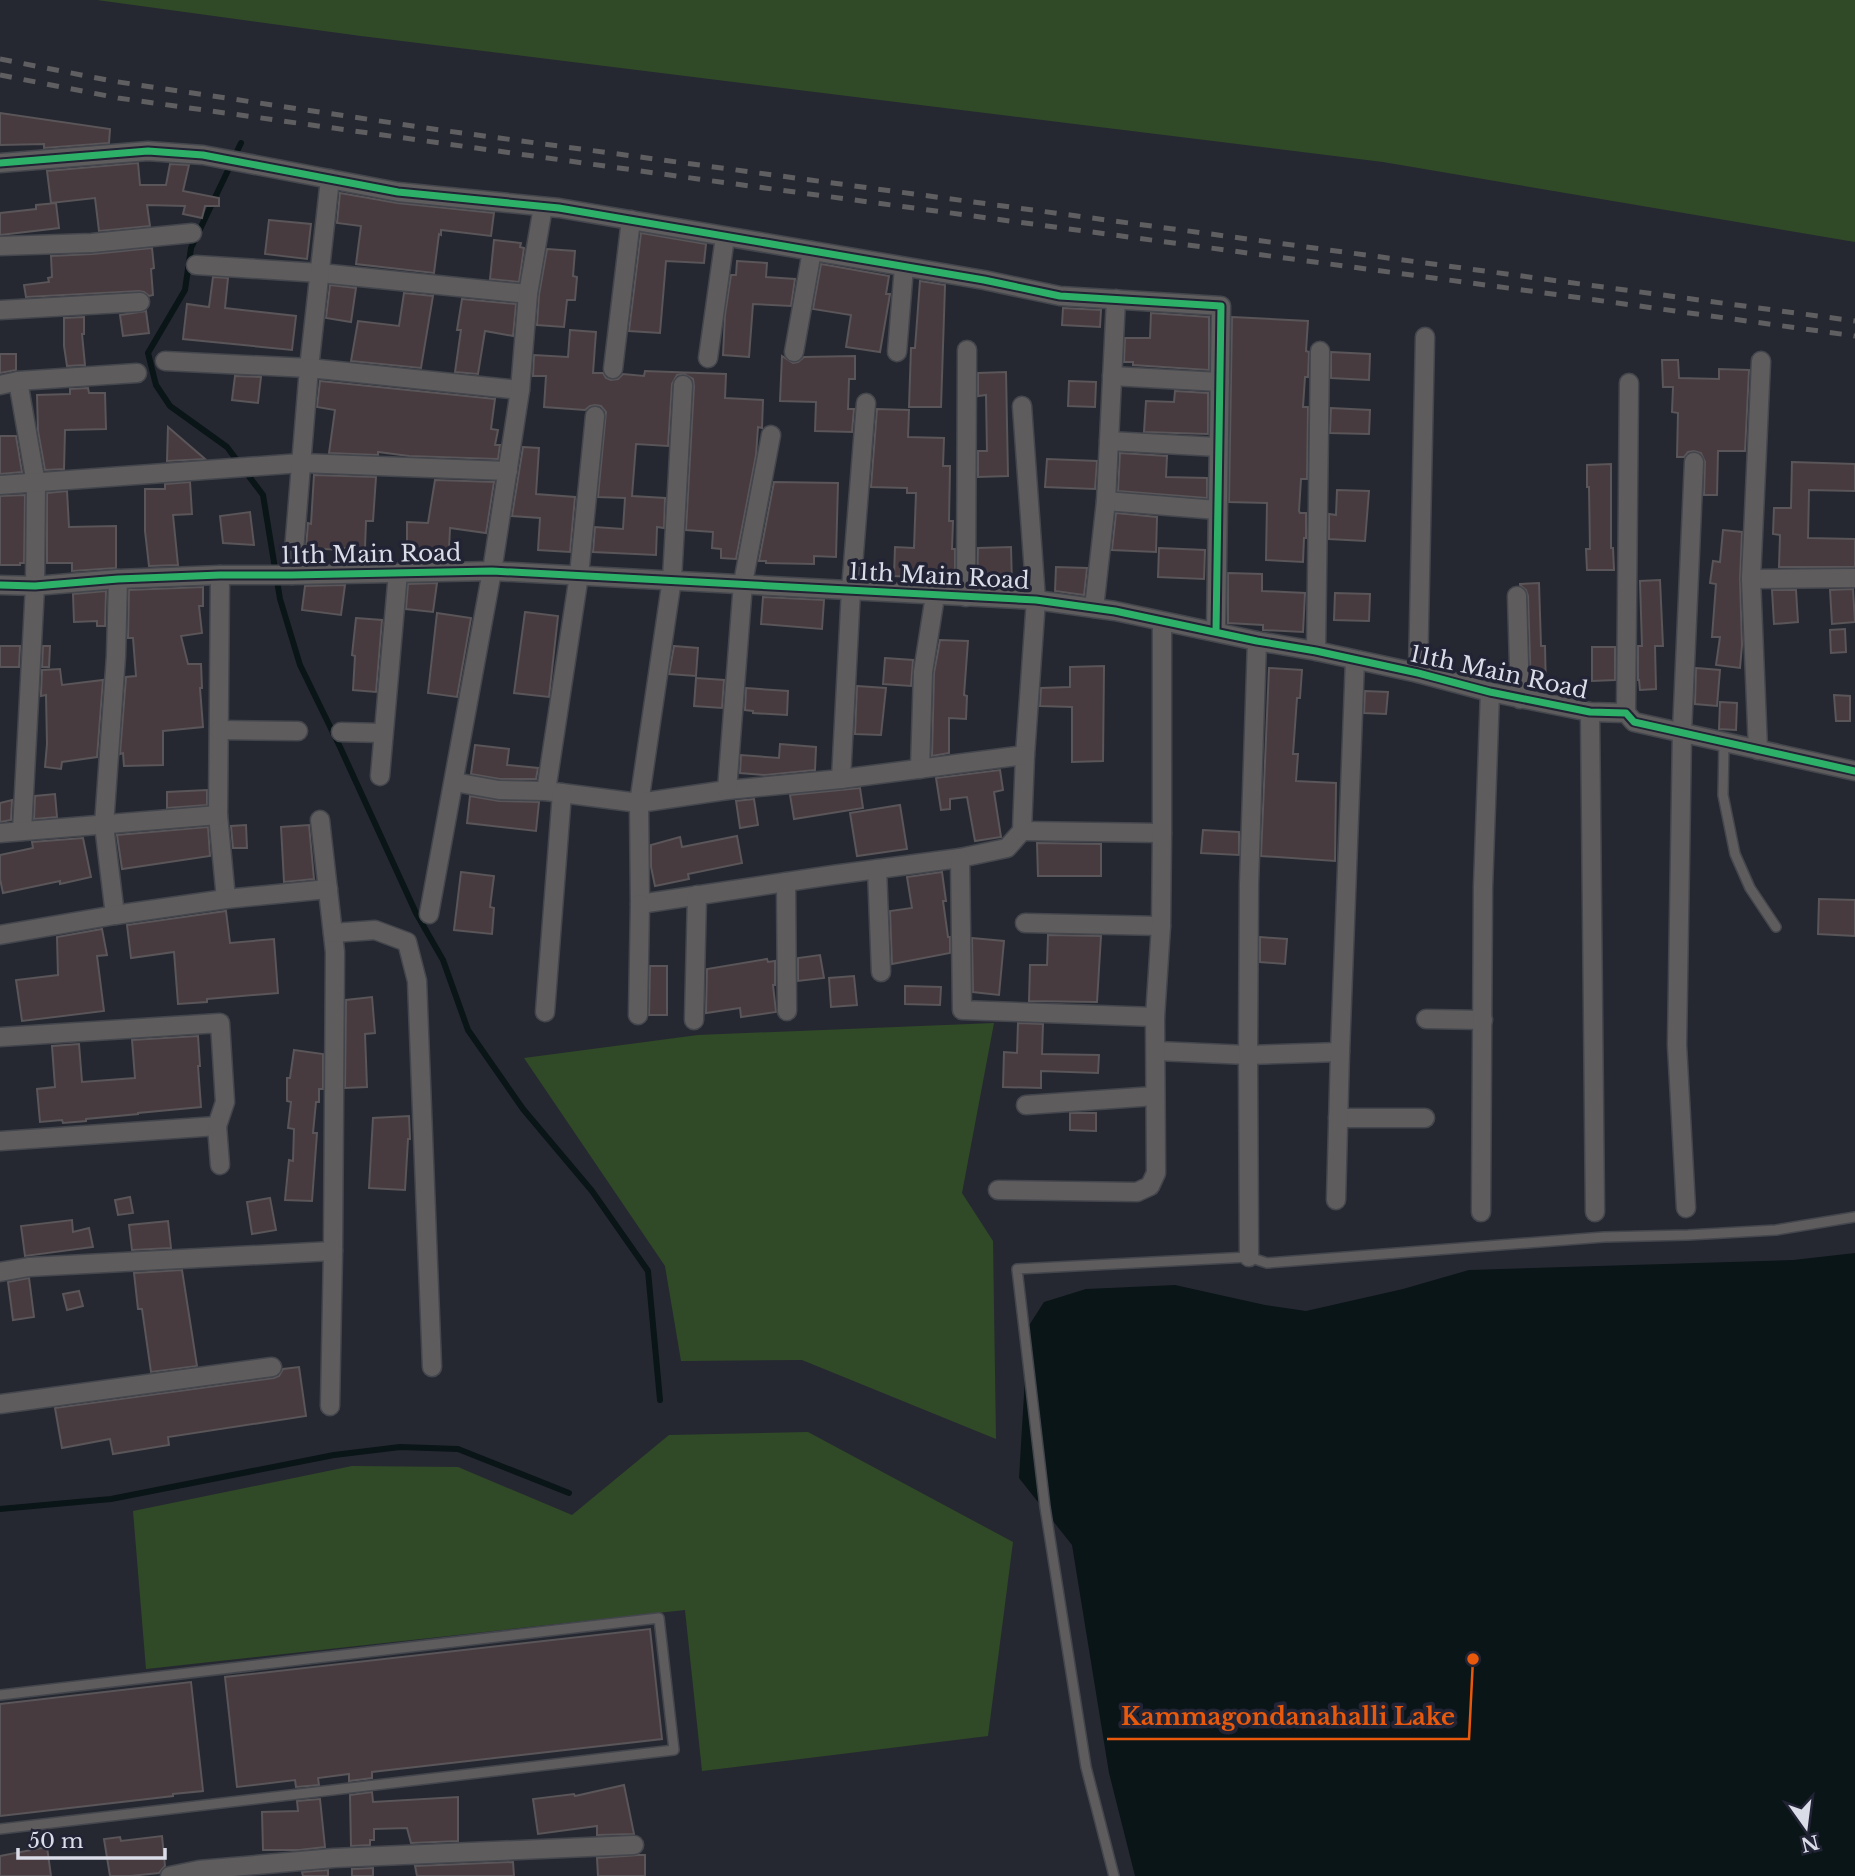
<svg xmlns="http://www.w3.org/2000/svg" width="1855" height="1876" font-family="'Libre Baskerville',serif">
<style>
.green{fill:#304a27}
.water{fill:#0a1518}
.lines{fill:none;stroke-linecap:round;stroke-linejoin:round}
.stream{stroke:#0a1518;stroke-width:6}
.building{fill:#473b3f;stroke:#595558;stroke-width:2}
.lane-casing{stroke:#44464d;stroke-width:12}
.street-casing{stroke:#44464d;stroke-width:21}
.lane{stroke:#5e5c5d;stroke-width:9}
.street{stroke:#5e5c5d;stroke-width:18}
.rail{stroke:#5f5e61;stroke-width:5;stroke-dasharray:12 12;stroke-linecap:butt}
.cycleway-casing{stroke:#222435;stroke-width:11}
.cycleway{stroke:#2db169;stroke-width:7}
.labels{text-anchor:middle;stroke-width:7;stroke-linejoin:round;paint-order:stroke}
.street-label{font-size:23px;fill:#dadce8;stroke:#222435}
.leader{fill:none;stroke:#e8590c;stroke-width:2.5}
.callout-dot{fill:#e8590c;stroke:#222435;stroke-width:2.5}
.callout-label{font-size:24px;text-anchor:middle;font-weight:bold;fill:#e8590c;stroke:#222435;stroke-width:7;stroke-linejoin:round;paint-order:stroke}
</style>
<rect width="100%" height="100%" fill="#262831"/>
<g class="green">
<path d="M97 0H1855V242L1383 162 361 36Z"/>
<path d="M994 1023 962 1193 993 1241 996 1439 802 1360 681 1361 665 1266 524 1058 698 1035Z"/>
<path d="M808 1432 1013 1542 988 1736 702 1771 685 1610 146 1669 133 1511 352 1466 458 1467 572 1515 669 1435Z"/>
</g>
<path class="water" d="M1855 1253V1876H1135L1109 1773 1072 1545 1019 1478 1028 1327 1044 1302 1086 1289 1175 1285 1265 1305 1306 1311 1403 1289 1469 1270 1793 1260Z"/>
<g class="lines">
<g class="stream">
<path d="M241 143 191 248 185 290 148 353 156 385 170 406 227 447 263 495 280 599 300 665 340 747 416 913 443 960 468 1030 523 1109 592 1191 648 1271 660 1400"/>
<path d="M0 1509 111 1499 334 1455 400 1447 458 1449 569 1493"/>
</g>
</g>
<g class="building">
<path d="M0 113 110 129 109 143 44 148V144L0 145Z"/>
<path d="M138 163 140 185H166L170 164 189 165 183 191 219 198V206H205L202 218 183 214 185 206 147 205 150 226 99 231 95 198 51 203 47 171Z"/>
<path d="M340 193 397 203 494 213 491 236 441 230V235L439 234 434 273 356 264 361 226 337 223Z"/>
<path d="M56 203 59 228 0 235V213L36 209V205Z"/>
<path d="M269 220 311 224 307 259 265 254Z"/>
<path d="M641 233 706 244 704 263 666 261 660 333 629 331Z"/>
<path d="M494 240 521 243 520 247 524 248 519 282 490 279Z"/>
<path d="M152 248 154 268 151 269 153 295 149 296 144 292 139 291 26 297 24 285 49 282 48 278 52 277 51 256 93 254Z"/>
<path d="M547 249 575 251 573 276 577 277 575 300H567L564 327 537 325 539 295Z"/>
<path d="M737 261 767 263 766 277 795 279 791 306 753 304 749 357 723 355 725 315 731 275H736Z"/>
<path d="M821 264 889 276 886 294H890L880 352 846 347 851 315 813 309Z"/>
<path d="M213 277 228 278 225 308 296 316 292 350 183 339 187 304 209 307Z"/>
<path d="M920 281 945 285 941 407H909L911 348H915Z"/>
<path d="M330 285 356 288 351 322 326 318Z"/>
<path d="M404 293 433 296 421 368 351 361 358 321 399 326Z"/>
<path d="M462 299 516 304 513 336 485 331 478 374 455 372 461 330H457Z"/>
<path d="M1063 308 1101 310 1100 327 1062 325Z"/>
<path d="M146 311 149 333 123 336 120 315Z"/>
<path d="M1151 313 1209 317V370L1133 365V362H1124L1125 338H1150Z"/>
<path d="M84 317V334H82L85 365 67 366 64 346V318Z"/>
<path d="M1232 317 1308 321 1306 351 1309 352 1308 377H1305L1303 407H1308L1307 479H1301L1299 511 1300 513H1306V538H1304L1303 562 1266 560 1267 503 1229 502Z"/>
<path d="M570 330 596 332 593 373H603L606 378 611 380 618 379 623 374 644 376 645 371 726 374 725 398 763 400 762 428 758 427 756 455 736 559 721 558V549L712 548 713 532 686 530 694 386 693 379 684 374 677 375 672 384 668 446 636 444 632 496 665 498 664 528 657 527 656 555 593 552 595 527 623 529 625 498 598 497 606 412 601 406 595 405 590 406 585 410 544 407 546 376H533L534 355 568 357Z"/>
<path d="M1331 352 1370 354 1369 380 1331 378Z"/>
<path d="M0 354H16V370L0 373Z"/>
<path d="M782 356 793 363 798 362 804 357 855 356V379H849L848 409H854L852 432 815 431 816 402 780 401Z"/>
<path d="M1662 360H1678L1679 378 1719 379V369L1749 370 1745 451H1718L1717 495H1704L1705 462 1701 453 1694 451 1688 452 1684 457H1677L1678 413 1672 412 1673 387H1663Z"/>
<path d="M1006 372 1008 476 978 477V451H987L986 395 978 396V373Z"/>
<path d="M235 376 261 377 258 403 232 400Z"/>
<path d="M320 381 495 399 491 429 498 430 495 445H500L498 459 409 456 378 452V455L329 453 335 410 317 407Z"/>
<path d="M1069 381 1096 382 1095 407 1068 406Z"/>
<path d="M88 388 89 393H105L106 429 65 430 64 469 45 470 38 431 37 395 70 394V389Z"/>
<path d="M1175 391 1208 393V434L1144 432 1146 401 1174 402Z"/>
<path d="M1331 408 1370 410 1369 434 1330 433Z"/>
<path d="M877 409 909 410 908 437 944 438 943 466H950L949 521H953L952 549H955V579L894 576 895 547 914 548 916 493H907V488L871 487Z"/>
<path d="M168 427 205 459 167 461Z"/>
<path d="M0 436H16L22 472 0 474Z"/>
<path d="M523 447 539 448 536 494 575 497 570 552 538 550 540 518 512 516Z"/>
<path d="M1120 453 1167 456 1166 477 1207 478V498L1118 491Z"/>
<path d="M1047 459 1097 461 1095 489 1045 487Z"/>
<path d="M1792 462 1855 464V491L1809 490 1808 538 1855 539V567H1779L1780 535 1773 534 1774 508H1791Z"/>
<path d="M1611 464V548H1613L1614 570H1587L1586 549H1590L1589 487H1587V465Z"/>
<path d="M314 475 376 477 373 521H366L365 548H342V550L306 548 308 523 311 524Z"/>
<path d="M435 480 494 482 486 533 450 528 449 550 407 549V522L428 523Z"/>
<path d="M190 482 192 514 173 515 178 565 149 566 145 531V489H165V484Z"/>
<path d="M774 482 838 483 836 557 814 556V564L766 563V561H759Z"/>
<path d="M1337 490 1369 491 1365 541 1329 539V514L1336 515Z"/>
<path d="M67 491 69 527 116 526V568L72 571V563H47V493Z"/>
<path d="M25 495 24 563H20V565H0V496Z"/>
<path d="M250 512 254 545 223 543 220 516Z"/>
<path d="M1116 513 1157 517 1156 552 1112 550Z"/>
<path d="M1723 530 1742 532 1740 579 1742 645 1740 668 1716 665 1720 637H1712L1716 584 1710 583 1713 561 1720 562Z"/>
<path d="M1011 547 1012 586 977 585 978 548Z"/>
<path d="M1159 548 1205 550 1204 579 1158 577Z"/>
<path d="M1056 567 1087 568 1084 595 1055 591Z"/>
<path d="M1228 573 1262 574V591L1305 593 1303 632 1263 630V625L1228 623Z"/>
<path d="M1660 580 1663 646H1655L1656 689 1640 690 1639 680H1638V646H1642L1640 581Z"/>
<path d="M437 583 433 612 406 609 408 584Z"/>
<path d="M1539 583 1541 646H1545L1546 692 1531 689 1528 596 1526 590 1520 585V584Z"/>
<path d="M345 585 341 615 302 610 305 586Z"/>
<path d="M203 587V606H199L202 633 181 636 188 664H201L202 688H200L203 727 163 731V765L124 766 123 753 120 754 126 677 136 676 133 638H128L129 590Z"/>
<path d="M1853 589 1855 622 1832 624 1830 590Z"/>
<path d="M1772 590H1796L1798 622 1774 624Z"/>
<path d="M106 591 105 626H97V621L74 622 73 594Z"/>
<path d="M1335 593 1370 594 1369 621 1334 620Z"/>
<path d="M763 597 824 600 822 629 761 624Z"/>
<path d="M525 612 558 616 549 697 514 693Z"/>
<path d="M437 613 471 618 457 697 428 693Z"/>
<path d="M356 618 382 620 376 692 353 690 355 656 352 655Z"/>
<path d="M1845 629 1846 652 1831 653 1830 630Z"/>
<path d="M940 640 968 641 964 695 967 696 966 719 949 718V753L932 756 934 673Z"/>
<path d="M0 646H20L19 667H0Z"/>
<path d="M43 646H50L49 667H42Z"/>
<path d="M674 646 698 648 696 676 669 674Z"/>
<path d="M1592 647H1615V680L1592 681Z"/>
<path d="M885 658 913 660 911 686 883 684Z"/>
<path d="M1104 666 1103 761 1072 762V707L1040 706 1041 688 1070 687V667Z"/>
<path d="M1269 668 1302 670 1300 698H1297L1293 754H1298L1296 781 1336 783 1335 861 1261 856Z"/>
<path d="M1696 668 1720 670 1717 706 1695 704Z"/>
<path d="M60 669 62 685 103 680 97 757 62 762 61 769 45 767 47 744 46 695 41 696V693L42 670Z"/>
<path d="M696 678 724 680 722 708 694 706Z"/>
<path d="M857 686 886 688 881 735 855 734Z"/>
<path d="M746 688 788 691 787 715 753 713V711L745 710Z"/>
<path d="M1365 691 1388 692 1386 714 1364 713Z"/>
<path d="M1834 695 1850 696V721H1836Z"/>
<path d="M1720 702 1737 703 1736 730 1719 729Z"/>
<path d="M780 744 816 747 815 770 765 775 740 773 741 755 779 758Z"/>
<path d="M475 745 509 749 507 765 538 768 536 779H500L471 774Z"/>
<path d="M1000 770 1003 790 994 792 1001 837 975 841 967 797 950 799V809L941 810 936 778Z"/>
<path d="M860 788 863 808 794 819 790 795Z"/>
<path d="M207 790V805L167 808V792Z"/>
<path d="M55 794 57 817 34 819 35 796Z"/>
<path d="M470 796 499 801 539 802 536 831 467 823Z"/>
<path d="M754 799 758 825 740 828 736 801Z"/>
<path d="M12 800 11 820 0 822V803Z"/>
<path d="M900 805 907 849 857 856 850 813Z"/>
<path d="M246 825 247 848H233L231 826Z"/>
<path d="M309 825 314 879 284 882 281 827Z"/>
<path d="M208 827 210 856 122 869 117 835Z"/>
<path d="M1203 830 1239 832V855L1201 853Z"/>
<path d="M737 836 742 863 688 874 689 879 655 886 651 867V845L680 837 682 847Z"/>
<path d="M83 838 91 877 60 884V881L3 893 0 879V855L33 848 32 842Z"/>
<path d="M1037 843 1101 844V876H1038Z"/>
<path d="M461 872 494 876 490 907 494 908 492 934 454 930Z"/>
<path d="M942 872 946 901H943L948 937H950V953L892 964 890 911 912 908 907 877Z"/>
<path d="M1819 899 1855 900V936L1818 934Z"/>
<path d="M226 911 230 943 274 939 278 993 207 999V1002L178 1004 174 952 131 958 127 925Z"/>
<path d="M102 929 107 955 97 956 104 1011 22 1021 16 980 58 975 57 937Z"/>
<path d="M1048 935 1101 936 1097 1002 1029 1001 1030 965H1047Z"/>
<path d="M1260 937 1287 939 1285 964 1260 962Z"/>
<path d="M972 938 1004 941 999 995 973 992Z"/>
<path d="M820 955 824 978 798 981V958Z"/>
<path d="M767 959 768 962 775 961V985H773L776 1012 741 1017 740 1008 706 1013 707 969Z"/>
<path d="M650 966H667V1015H649Z"/>
<path d="M854 976 857 1005 831 1007 829 978Z"/>
<path d="M905 986 941 987 940 1005 905 1004Z"/>
<path d="M372 997 375 1033 365 1034 367 1087 345 1088 346 1000Z"/>
<path d="M1018 1023 1043 1024 1042 1054 1099 1055 1098 1073 1041 1071V1088L1003 1087 1004 1052 1017 1053Z"/>
<path d="M198 1036 200 1066H198L201 1107 138 1113V1114L86 1119V1121L63 1123 62 1120 40 1122 37 1089 55 1087 52 1046 79 1044 82 1082 135 1078 132 1040Z"/>
<path d="M294 1050 323 1054V1089H319V1102H316L313 1133H317L312 1201 285 1200 289 1160 293 1161 294 1129 288 1128 291 1102 287 1101V1078H290Z"/>
<path d="M1070 1113H1096V1131L1070 1130Z"/>
<path d="M409 1116 410 1139H408L405 1190 369 1188 373 1118Z"/>
<path d="M130 1197 133 1213 118 1215 115 1200Z"/>
<path d="M270 1198 276 1230 252 1234 247 1202Z"/>
<path d="M72 1220 73 1232 89 1228 93 1247 25 1256 21 1226Z"/>
<path d="M168 1221 171 1248 132 1250 129 1225Z"/>
<path d="M182 1270 197 1366 151 1372 142 1309H138L134 1273Z"/>
<path d="M29 1278 34 1317 13 1320 8 1282Z"/>
<path d="M79 1291 83 1306 67 1310 63 1294Z"/>
<path d="M299 1367 306 1416 168 1437 169 1445 113 1454 110 1439 62 1448 55 1408 274 1378 279 1376 283 1369Z"/>
<path d="M650 1629 662 1739 372 1772V1778L349 1781V1774L318 1778 319 1785 296 1787 295 1780 237 1787 225 1677Z"/>
<path d="M191 1682 203 1791 173 1794V1796L0 1816V1704Z"/>
<path d="M624 1785 634 1834 597 1835V1826L538 1834 533 1799 574 1794 575 1796Z"/>
<path d="M372 1792 373 1802 458 1797V1841L411 1843 407 1828 374 1829V1840H370V1845L351 1846 350 1795Z"/>
<path d="M320 1799 325 1847 299 1850H263L262 1812 298 1811 297 1801Z"/>
<path d="M162 1836 165 1866 159 1873 130 1876H110L104 1839 120 1837 121 1841Z"/>
<path d="M47 1847 51 1876H0V1856Z"/>
<path d="M639 1855H645V1876H598L597 1858Z"/>
<path d="M513 1862 514 1876H417L415 1866Z"/>
<path d="M373 1868V1876H352V1869Z"/>
<path d="M328 1870V1876H303L302 1872Z"/>
</g>
<g class="lines">
<g class="lane-casing">
<g id="lane">
<path d="M1724 742 1723 795 1735 854 1750 888 1776 927"/>
<path d="M0 1695 659 1618 674 1750 0 1829"/>
<path d="M1114 1876 1086 1767 1045 1507 1017 1269 1249 1257 1267 1263 1604 1237 1688 1235 1776 1230 1855 1217"/>
</g>
</g>
<g class="street-casing">
<g id="street">
<path d="M0 163 148 151 203 155 398 192 559 208 984 280 1060 296 1221 306 1216 631"/>
<path d="M0 246 92 243 192 233"/>
<path d="M196 265 320 273 528 294"/>
<path d="M0 310 140 302"/>
<path d="M794 352 812 251"/>
<path d="M897 352 904 267"/>
<path d="M708 358 725 237"/>
<path d="M165 361 309 368 330 179"/>
<path d="M613 369 631 220"/>
<path d="M1112 376 1220 382"/>
<path d="M18 381 36 484 35 586 22 831"/>
<path d="M0 385 18 381 137 373"/>
<path d="M683 385 672 579 639 803 640 904 833 875 960 858 1007 848 1022 831 1025 755 1036 600 1022 406"/>
<path d="M1109 441 1218 447"/>
<path d="M0 485 301 463 508 471"/>
<path d="M1106 501 1217 510"/>
<path d="M220 575 218 815 226 899"/>
<path d="M292 575 309 368 520 390"/>
<path d="M1751 579 1855 578"/>
<path d="M0 585 35 586 118 579 220 575H292L492 571 1036 600 1115 611 1257 641 1316 651 1418 673 1490 692 1590 712 1626 713 1634 722 1855 771"/>
<path d="M1517 596 1520 699"/>
<path d="M966 597 967 350"/>
<path d="M1094 608 1106 501 1116 299"/>
<path d="M1316 651 1320 351"/>
<path d="M1418 673 1425 337"/>
<path d="M1590 712 1595 1212"/>
<path d="M1626 713 1629 383"/>
<path d="M219 730 298 731"/>
<path d="M341 732 383 733"/>
<path d="M1758 750 1751 579 1761 361"/>
<path d="M920 769 923 672 935 596"/>
<path d="M380 776 398 573"/>
<path d="M841 779 851 590 866 403"/>
<path d="M454 782 499 790 546 791 639 803 727 790 841 779 1025 755"/>
<path d="M727 790 743 583 771 435"/>
<path d="M546 791 579 575 595 416"/>
<path d="M320 820 335 952 333 1251 330 1406"/>
<path d="M1022 831 1162 833"/>
<path d="M0 833 218 815"/>
<path d="M960 858 962 1010 1155 1017"/>
<path d="M877 869 881 972"/>
<path d="M786 882 787 1011"/>
<path d="M429 914 492 571 520 390 528 294 543 207"/>
<path d="M115 915 104 825 116 656 118 579"/>
<path d="M1025 923 1161 926"/>
<path d="M333 933 375 930 407 942 417 981 432 1367"/>
<path d="M0 935 115 915 226 899 328 889"/>
<path d="M545 1012 562 793"/>
<path d="M638 1015 640 904"/>
<path d="M1426 1019 1483 1020"/>
<path d="M694 1020 697 895"/>
<path d="M0 1037 220 1023 225 1102 217 1126 0 1141"/>
<path d="M1157 1051 1248 1055 1340 1052"/>
<path d="M1026 1105 1155 1096"/>
<path d="M1338 1118H1425"/>
<path d="M217 1126 220 1165"/>
<path d="M998 1190 1137 1192 1150 1186 1156 1173 1155 1017 1161 926 1162 833V622"/>
<path d="M1336 1200 1340 1052 1355 660"/>
<path d="M1686 1208 1677 1045 1682 732 1694 462"/>
<path d="M1481 1212 1483 887 1490 692"/>
<path d="M1249 1257 1248 1055 1249 884 1257 641"/>
<path d="M0 1272 29 1267 333 1251"/>
<path d="M0 1404 272 1367"/>
<path d="M170 1876 199 1870 334 1858 634 1845"/>
</g>
</g>
<use href="#lane" class="lane"/>
<use href="#street" class="street"/>
<g class="rail">
<path d="M0 59 112 81 440 130 1855 321"/>
<path d="M0 75 118 98 698 179 1560 295 1855 336"/>
</g>
<g class="cycleway-casing">
<g id="cycleway">
<path d="M0 163 148 151 203 155 398 192 559 208 984 280 1060 296 1221 306 1216 631"/>
<path d="M0 585 35 586 118 579 220 575H292L492 571 1036 600 1115 611 1257 641 1316 651 1418 673 1490 692 1590 712 1626 713 1634 722 1855 771"/>
</g>
</g>
<use href="#cycleway" class="cycleway"/>
</g>
<g class="labels">
<g class="street-label">
<text transform="translate(371 554) rotate(-1)" y="8">11th Main Road</text>
<text transform="translate(939 576) rotate(3)" y="8">11th Main Road</text>
<text transform="translate(1499 672) rotate(12)" y="8">11th Main Road</text>
</g>
</g>
<path class="leader" d="M1473 1659L1469 1739H1107"/>
<circle class="callout-dot" cx="1473" cy="1659" r="7"/>
<g class="callout-label">
<text x="1288" y="1725">Kammagondanahalli Lake</text>
</g>
<g transform="translate(1806 1827) rotate(166)" stroke="#222435" stroke-width="5" paint-order="stroke">
<path d="M0-5L12 26L0 18L-12 26Z" fill="#dadce8"/>
<text y="-10" font-size="19" font-weight="bold" text-anchor="middle" fill="#dadce8">N</text>
</g>
<path d="M18 1848v10h147v-10" fill="none" stroke="#dadce8" stroke-width="3.5"/>
<text x="28" y="1848" font-size="21" fill="#dadce8" stroke="#222435" stroke-width="5" paint-order="stroke">50 m</text>
</svg>
